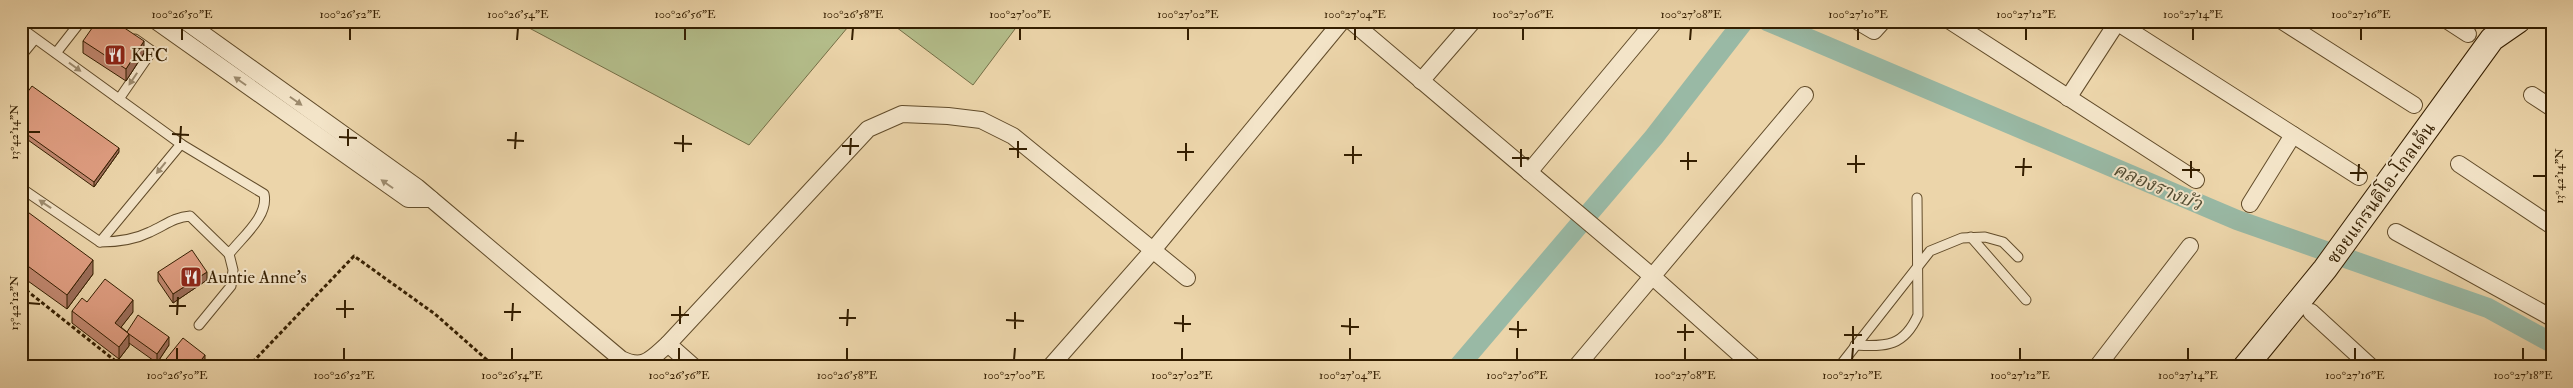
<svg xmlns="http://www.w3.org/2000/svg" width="2573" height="388" font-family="'IM FELL Double Pica','Noto Serif Thai',serif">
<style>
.green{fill:#b4be8b;stroke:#746e46}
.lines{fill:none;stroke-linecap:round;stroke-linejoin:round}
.canal{stroke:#99b9a5;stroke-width:20}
.lane-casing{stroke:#624c2a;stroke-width:11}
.street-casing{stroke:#624c2a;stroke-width:18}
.secondary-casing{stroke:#341e00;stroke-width:26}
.path{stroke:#341e00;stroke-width:3;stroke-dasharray:4 2.5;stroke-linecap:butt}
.lane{stroke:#f3e4c8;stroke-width:9}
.street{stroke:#f3e4c8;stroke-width:16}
.secondary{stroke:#f3e4c8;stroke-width:24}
.wall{fill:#c0876f;stroke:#341e00}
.shaded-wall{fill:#9c6e5a;stroke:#341e00}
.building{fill:#df9d81;stroke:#341e00}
.oneway{fill:#9d8b6e}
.ticks{fill:none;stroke:#341e00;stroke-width:2}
.labels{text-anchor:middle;stroke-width:4;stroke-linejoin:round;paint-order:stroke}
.poi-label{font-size:18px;fill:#341e00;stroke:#f3e4c8;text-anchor:start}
.street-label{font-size:18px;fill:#341e00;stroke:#f3e4c8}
.water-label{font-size:19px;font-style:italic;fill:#524c32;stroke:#f3e4c8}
.neatline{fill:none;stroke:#341e00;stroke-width:2}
.ticks-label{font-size:12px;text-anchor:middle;fill:#341e00}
</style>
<rect width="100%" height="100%" fill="#ecd5aa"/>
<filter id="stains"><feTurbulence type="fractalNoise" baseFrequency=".004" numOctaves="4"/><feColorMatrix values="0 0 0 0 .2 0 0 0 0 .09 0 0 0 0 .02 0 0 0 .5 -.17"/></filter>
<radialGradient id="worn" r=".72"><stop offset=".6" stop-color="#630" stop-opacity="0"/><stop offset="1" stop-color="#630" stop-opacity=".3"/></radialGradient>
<g class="green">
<path d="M516 21H853L749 145Z"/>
<path d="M888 21H1021L973 85Z"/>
</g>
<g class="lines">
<g class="canal">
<path d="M1767 21 2237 220 2488 308 2552 343"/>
<path d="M1458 367 1654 137 1744 21"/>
</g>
<g class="lane-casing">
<g id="lane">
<path d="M21 28 181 144 100 242 21 188"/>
<path d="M56 53 81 21"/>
<path d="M21 56 35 39"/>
<path d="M119 99 152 51 135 39"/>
<path d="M1971 237 2026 300"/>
<path d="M100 242C119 242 134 240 150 232 164 226 174 217 190 216L229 254C242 237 269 216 264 194L181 144"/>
<path d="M199 325 231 286 233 270 229 254"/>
<path d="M1855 345C1887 347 1904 346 1918 315L1917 198"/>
<path d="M1839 367 1930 251 1962 238 1985 237 2003 242 2018 257"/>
</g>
</g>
<g class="street-casing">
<g id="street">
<path d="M156 21 408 199H431"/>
<path d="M185 21 417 187 621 359C644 370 651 359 668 344L694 367"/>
<path d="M1351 21 1653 277 1754 367"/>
<path d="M1857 21 1874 31 1883 21"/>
<path d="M1950 21 2196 180"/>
<path d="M2115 21 2359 177"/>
<path d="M2282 21 2414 105"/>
<path d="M2448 21 2468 34"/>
<path d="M1421 81 1473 21"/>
<path d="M2532 95 2552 108"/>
<path d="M2068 98 2118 21"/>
<path d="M2459 164 2552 226"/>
<path d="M1529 172 1655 21"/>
<path d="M2250 204 2293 135"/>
<path d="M2396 232 2552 318"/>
<path d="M2311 312 2371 367"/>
<path d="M668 344 868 129 902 114 948 116 981 120 1013 136 1187 278"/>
<path d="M1050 367 1153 250 1342 21"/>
<path d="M1576 367 1805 95"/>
<path d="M2097 367 2190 246"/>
</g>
</g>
<g class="secondary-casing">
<path id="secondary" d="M2245 367 2325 269 2492 39 2518 21"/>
</g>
<g class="path">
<path d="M21 286 123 367"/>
<path d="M248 367 354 256 435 314 495 367"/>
</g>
<use href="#lane" class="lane"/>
<use href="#street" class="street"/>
<use href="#secondary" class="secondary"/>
</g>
<g class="wall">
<path d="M83 41 144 53 126 81 83 53Z"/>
<path d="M21 101 119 152 94 187 21 135Z"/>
<path d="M21 207 93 274 67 309 21 276Z"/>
<path d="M158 272 207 280 173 303 158 281Z"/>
<path d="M87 302 133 312 121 327 127 332 169 345 157 363 129 343V346L119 359 72 323V311Z"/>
</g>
<g class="shaded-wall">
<path d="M144 41V53L126 81V69Z"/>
<path d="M119 148V152L94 187V182Z"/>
<path d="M93 260V274L67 309V295Z"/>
<path d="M207 272V280L173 303V294Z"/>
<path d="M133 300V312L115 335V323Z"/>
<path d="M129 334V346L119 359V347Z"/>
<path d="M169 337V345L157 363V354Z"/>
<path d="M205 355V364L203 367H196Z"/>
</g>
<g class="building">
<path d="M97 21H114L144 41 126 69 83 41Z"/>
<path d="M32 86 119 148 94 182 21 130V101Z"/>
<path d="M21 207 93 260 67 295 21 261Z"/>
<path d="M192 250 207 272 173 294 158 272Z"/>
<path d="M105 279 133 300 115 323 129 334 119 347 72 311 82 298 87 302Z"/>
<path d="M138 315 169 337 157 354 129 334 127 332Z"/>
<path d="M183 338 205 355 196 367H165L162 364Z"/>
</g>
<defs><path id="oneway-solid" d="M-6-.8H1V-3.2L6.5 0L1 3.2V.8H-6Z" transform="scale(1.25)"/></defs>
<g class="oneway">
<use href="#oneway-solid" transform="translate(75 67) rotate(36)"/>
<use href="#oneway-solid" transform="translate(133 79) rotate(124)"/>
<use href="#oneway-solid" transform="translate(240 81) rotate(-145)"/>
<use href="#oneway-solid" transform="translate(296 101) rotate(35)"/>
<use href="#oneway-solid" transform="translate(161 168) rotate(129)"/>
<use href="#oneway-solid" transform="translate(387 184) rotate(-145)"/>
<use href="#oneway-solid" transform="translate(45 204) rotate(-146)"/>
</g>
<path class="ticks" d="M182 40V28M350 40V28M517 40 518 28M685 40V28M852 40 853 28M1020 40V28M1188 40V28M1355 40V28M1523 40V28M1690 40 1691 28M1858 40V28M2026 40V28M2193 40V28M2361 40V28M28 132H40M172 134 189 135M339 137 357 138M507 140 524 141M180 143 181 126M674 143 692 144M348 146V129M842 146H859M515 149 516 132M1009 149H1027M683 152V135M1177 152H1194M850 155 851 138M1344 155H1362M1018 158V141M1512 158H1529M1186 161V143M1680 161H1697M1353 164V146M1847 164H1865M1521 167V149M2015 167H2032M1688 170V152M2182 170H2200M1856 173V155M2350 173H2367M2023 176 2024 158M2533 176H2546M2191 178V161M2358 181 2359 164M28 303 40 304M169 306H186M336 309H354M504 312H521M177 315 178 297M671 315H689M345 318V300M839 318H856M1006 320 1024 321M512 321 513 303M1174 323 1191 324M680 324V306M847 326 848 309M1341 326 1359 327M1015 329V312M1509 329 1527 330M1183 332V315M1677 332H1694M1350 335V318M1844 335H1862M1518 338V321M1685 341V324M1853 344V326M177 360V348M344 360V348M512 360V348M679 360V348M847 360V348M1014 360 1015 348M1182 360V348M1350 360V348M1517 360V348M1685 360V348M1852 360 1853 348M2020 360V348M2188 360V348M2355 360V348M2523 360V348"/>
<defs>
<g id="restaurant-square" transform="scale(1.125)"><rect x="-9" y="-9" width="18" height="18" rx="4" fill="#8f2418" stroke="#f3e4c8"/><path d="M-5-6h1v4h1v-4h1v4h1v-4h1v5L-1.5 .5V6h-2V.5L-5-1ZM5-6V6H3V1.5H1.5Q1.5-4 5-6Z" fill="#fff"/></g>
</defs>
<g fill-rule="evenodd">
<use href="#restaurant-square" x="115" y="55"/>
<use href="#restaurant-square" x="191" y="277"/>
</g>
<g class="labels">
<g class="poi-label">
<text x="131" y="61">KFC</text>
<text x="207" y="283">Auntie Anne's</text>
</g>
<g class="street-label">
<text transform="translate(2381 193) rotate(-54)" y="6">ซอยแกรนดิโอ-โกลเด้น</text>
</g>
<g class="water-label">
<text transform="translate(2158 186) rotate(23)" y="7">คลองรางบัว</text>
</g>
</g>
<rect width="2573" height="388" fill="none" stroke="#ecd5aa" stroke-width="55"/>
<rect x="28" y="28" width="2518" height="332" class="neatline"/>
<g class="ticks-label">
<text x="182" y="18">100°26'50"E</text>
<text x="350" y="18">100°26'52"E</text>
<text x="518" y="18">100°26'54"E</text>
<text x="685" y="18">100°26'56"E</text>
<text x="853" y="18">100°26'58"E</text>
<text x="1020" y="18">100°27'00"E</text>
<text x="1188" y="18">100°27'02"E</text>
<text x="1355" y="18">100°27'04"E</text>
<text x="1523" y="18">100°27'06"E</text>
<text x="1691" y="18">100°27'08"E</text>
<text x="1858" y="18">100°27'10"E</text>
<text x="2026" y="18">100°27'12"E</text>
<text x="2193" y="18">100°27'14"E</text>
<text x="2361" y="18">100°27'16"E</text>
<text transform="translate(14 132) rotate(-90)" y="4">13°42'14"N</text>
<text transform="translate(2559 176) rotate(-90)" y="4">13°42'14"N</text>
<text transform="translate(14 303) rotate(-90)" y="4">13°42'12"N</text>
<text x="177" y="379">100°26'50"E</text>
<text x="344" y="379">100°26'52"E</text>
<text x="512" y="379">100°26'54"E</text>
<text x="679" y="379">100°26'56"E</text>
<text x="847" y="379">100°26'58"E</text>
<text x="1014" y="379">100°27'00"E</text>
<text x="1182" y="379">100°27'02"E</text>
<text x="1350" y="379">100°27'04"E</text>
<text x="1517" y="379">100°27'06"E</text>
<text x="1685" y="379">100°27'08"E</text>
<text x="1852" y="379">100°27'10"E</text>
<text x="2020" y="379">100°27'12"E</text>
<text x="2188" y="379">100°27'14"E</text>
<text x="2355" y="379">100°27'16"E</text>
<text x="2523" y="379">100°27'18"E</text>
</g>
<rect width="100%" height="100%" filter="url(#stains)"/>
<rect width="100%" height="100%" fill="url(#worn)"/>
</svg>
